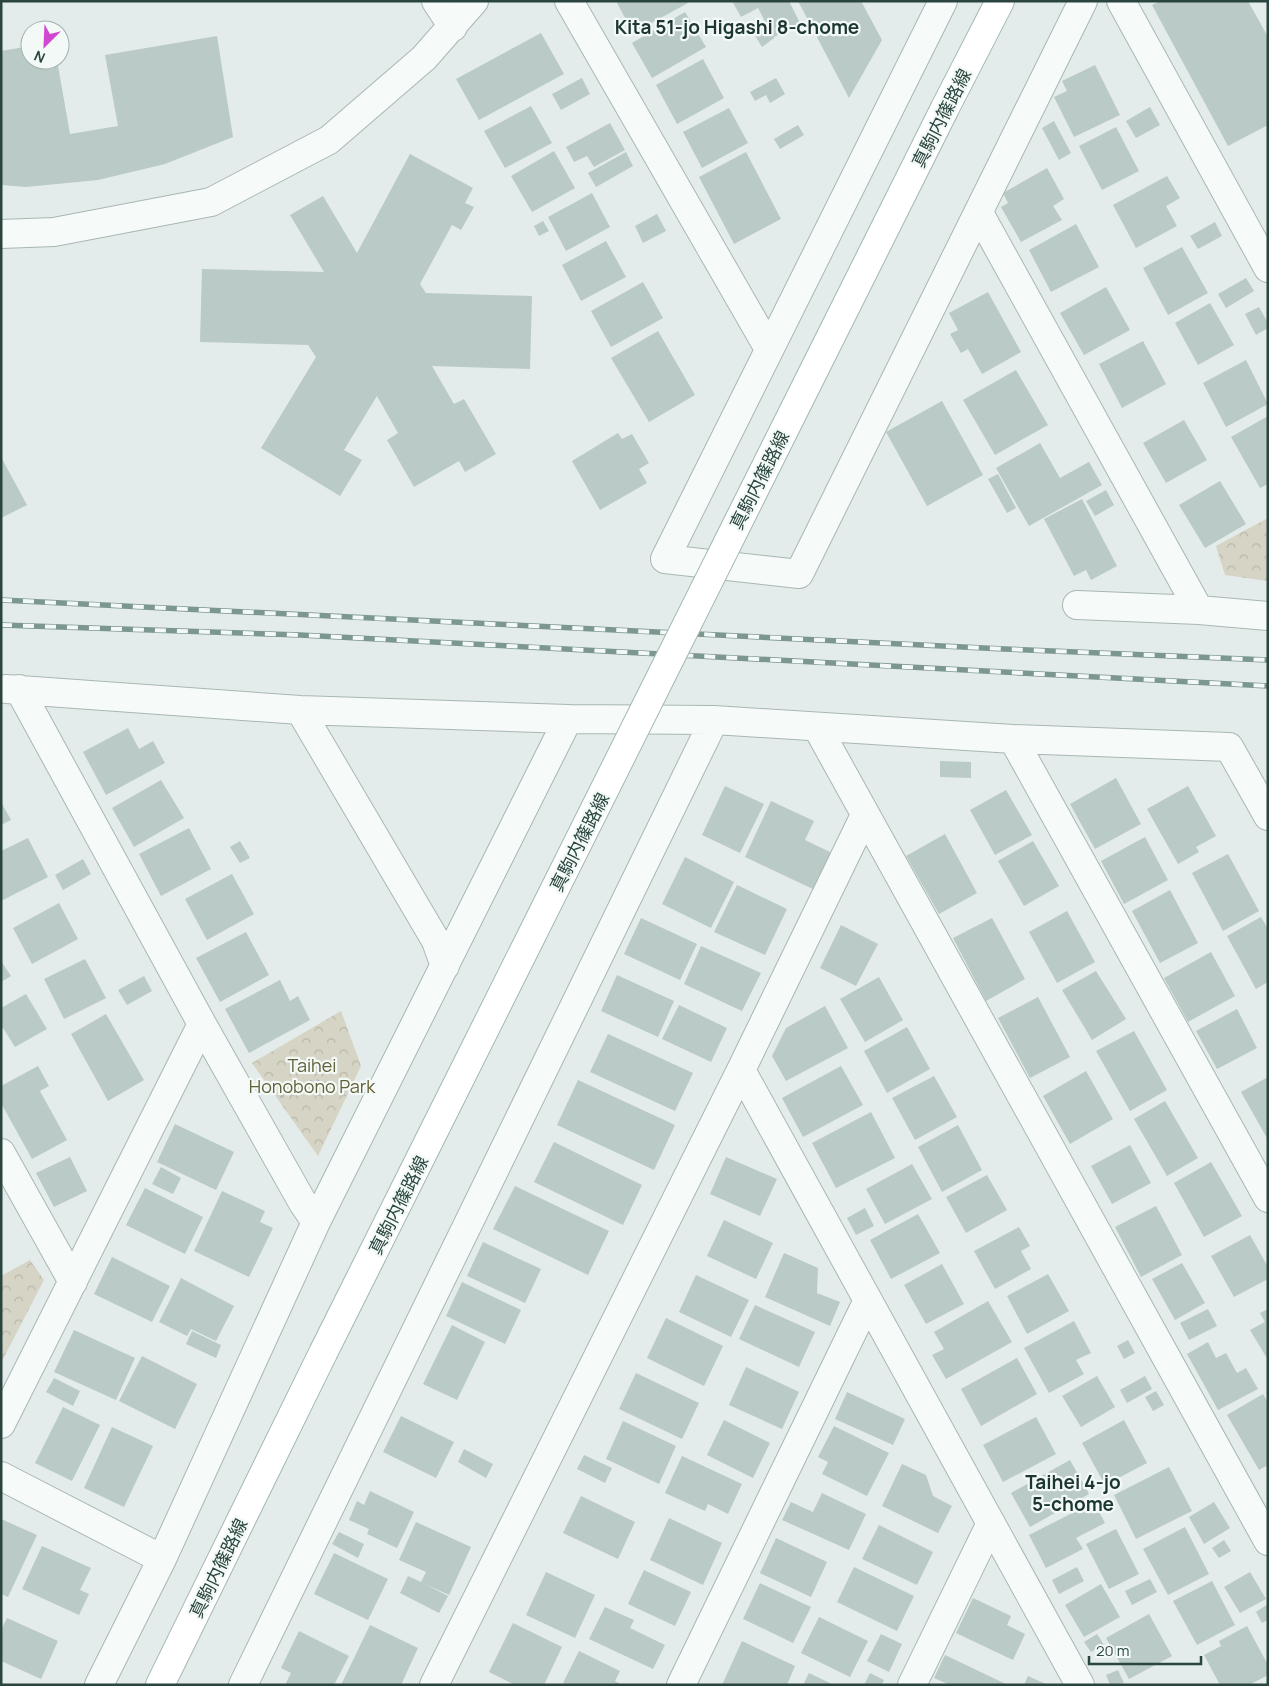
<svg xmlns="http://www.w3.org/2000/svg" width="1269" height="1686" viewBox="0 0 1269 1686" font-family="Manrope,'Noto Sans JP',sans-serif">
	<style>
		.park { fill: url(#park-crowns) }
		.building { fill: #bacac6 }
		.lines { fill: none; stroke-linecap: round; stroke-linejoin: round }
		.minor-casing { stroke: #a8b7b3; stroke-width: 30 }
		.primary-casing { stroke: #a2b8b3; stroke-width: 30 }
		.path { stroke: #b1bcba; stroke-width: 3; stroke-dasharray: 4 4; stroke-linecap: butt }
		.minor { stroke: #f6faf9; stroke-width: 28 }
		.primary { stroke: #fff; stroke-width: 28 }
		.rail-casing { stroke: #7c9690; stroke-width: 5.5 }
		.rail { stroke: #f3f9f7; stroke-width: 4; stroke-dasharray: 11; stroke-linecap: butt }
		.primary-bridge-casing { stroke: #a2b8b3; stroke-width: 30; stroke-linecap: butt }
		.primary-bridge { stroke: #fff; stroke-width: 28 }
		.labels { text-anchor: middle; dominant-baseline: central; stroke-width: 4.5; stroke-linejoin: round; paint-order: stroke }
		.street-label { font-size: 18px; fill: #2a453f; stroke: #f3f9f7 }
		.park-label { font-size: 18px; fill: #616037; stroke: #f3f9f7 }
		.neighbourhood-label { font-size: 19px; font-weight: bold; fill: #1c3631; stroke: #f3f9f7 }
	</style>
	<defs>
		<pattern id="park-crowns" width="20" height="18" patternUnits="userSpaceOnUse" patternTransform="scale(1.25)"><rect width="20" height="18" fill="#d6d4c4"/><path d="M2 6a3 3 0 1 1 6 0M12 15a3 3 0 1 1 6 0" fill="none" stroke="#b8b7a9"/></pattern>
	</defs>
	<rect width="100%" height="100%" fill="#e3ecea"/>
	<path class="park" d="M1268,518V581L1225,575L1216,546Z
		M341,1011L361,1066L318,1156L252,1063Z
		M30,1260L44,1280L1,1363V1276Z"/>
	<path class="building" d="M616,1H687L688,3L633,33Z
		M732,1H789L800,23L774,37V38L762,47L751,29L764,21L772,34L758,8L741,17Z
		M798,1H861L882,40L849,98Z
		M1160,1H1248L1268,37V125L1228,146L1152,5Z
		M685,12L706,47L652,78L632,43Z
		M541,33L564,74L479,120L456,79Z
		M217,36L233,137L165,164L98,180L26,187L1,185V51L30,46V60H57L70,134L118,126L105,55Z
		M703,59L724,98L677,124L656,85Z
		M1095,65L1120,115L1074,137L1054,97L1067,91L1062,81Z
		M582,78L590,94L561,110L552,94Z
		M776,78L785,94L770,103L766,95L755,101L750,92Z
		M531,106L552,143L505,168L484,131Z
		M1150,107L1160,125L1136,138L1126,121Z
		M729,108L748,143L702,168L683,132Z
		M1054,121L1071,153L1059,160L1042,128Z
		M610,123L625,150L594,167L587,156L574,162L566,147Z
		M798,125L804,135L780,149L774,139Z
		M1116,127L1139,171L1102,190L1079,146Z
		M554,151L575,188L532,212L511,176Z
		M626,152L633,166L596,187L588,173Z
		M746,152L781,219L734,244L699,177Z
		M410,154L473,188L465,203L474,207L461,230L452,225L420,284L426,293L532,296L530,369L432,366L454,404L464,399L496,454L465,472L459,461L414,487L387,440L398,433L377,396L344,450L362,460L340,496L261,448L316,357L308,345L200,342L202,269L324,272L290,215L323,196L357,253Z
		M1047,168L1064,199L1053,206L1062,220L1021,242L1001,207L1008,203L1003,193Z
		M1167,176L1180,198L1166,206L1177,226L1136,248L1113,205Z
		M592,193L610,227L566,251L548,217Z
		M657,214L666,231L643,243L635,226Z
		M543,221L549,231L539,236L534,226Z
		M1215,222L1222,236L1198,249L1190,236Z
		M1076,224L1099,267L1051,292L1029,250Z
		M606,241L626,277L581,301L562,265Z
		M1182,247L1208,293L1168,315L1143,268Z
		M1246,278L1254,291L1226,308L1218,294Z
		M643,282L663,318L611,347L591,311Z
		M1106,287L1130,330L1084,355L1060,313Z
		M988,292L1021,352L982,374L968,349L961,353L950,334L958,330L949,313Z
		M1210,303L1234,345L1198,365L1175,323Z
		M1259,307L1268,323V328L1256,335L1245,314Z
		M658,331L695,395L649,422L611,358Z
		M1143,341L1166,384L1122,408L1099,364Z
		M1246,360L1268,404L1226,427L1203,383Z
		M1016,370L1048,425L995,455L963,400Z
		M942,401L983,475L927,506L886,432Z
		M1268,416V484L1260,488L1231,437Z
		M1184,420L1207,460L1166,483L1143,443Z
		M618,433L622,439L632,434L649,463L639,469L647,483L600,510L572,461Z
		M1040,443L1060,478L1089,462L1102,485L1029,526L996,468Z
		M1,457L27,505L1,518Z
		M998,474L1016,508L1007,513L988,479Z
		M1220,481L1246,524L1205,548L1179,505Z
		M1106,490L1114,505L1095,516L1086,501Z
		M1082,499L1117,566L1091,580L1086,570L1074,576L1044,519Z
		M128,728L139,749L153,741L165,763L106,795L83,752Z
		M940,761L971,762V778L940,777Z
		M1116,778L1141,824L1095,849L1070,804Z
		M161,780L184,818L134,847L112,808Z
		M725,786L764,804L740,853L702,835Z
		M1188,786L1216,836L1196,847L1199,852L1178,864L1147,809Z
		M1006,790L1032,835L995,855L970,810Z
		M771,801L814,821L805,840L832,853L815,890L745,857Z
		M1,802L11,820L1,825Z
		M189,828L211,869L161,896L139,854Z
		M945,834L977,893L939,914L906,856Z
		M1145,837L1168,880L1124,904L1101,861Z
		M28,838L48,877L1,901V851Z
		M240,841L250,858L240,863L230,847Z
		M1033,841L1059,886L1024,906L998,861Z
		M1228,854L1259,911L1223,931L1192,873Z
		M685,857L734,882L711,928L662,904Z
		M83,859L91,874L63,890L55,875Z
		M232,874L254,914L207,940L185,899Z
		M737,885L787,909L765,955L714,932Z
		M1170,890L1198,943L1160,963L1132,911Z
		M59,903L78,939L32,964L13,928Z
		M1067,911L1095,962L1057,983L1029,932Z
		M1261,917L1268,929V982L1256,989L1227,936Z
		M641,918L697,944L680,980L624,954Z
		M992,918L1025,979L986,1001L953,938Z
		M841,925L878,944L856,986L820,968Z
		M246,932L269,975L220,1002L196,958Z
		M701,946L761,973L742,1011L684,984Z
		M1211,952L1235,996L1188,1022L1164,978Z
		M85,959L106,998L64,1019L44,979Z
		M1,961L11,976L1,982Z
		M1096,971L1126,1019L1092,1040L1062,990Z
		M617,975L674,1001L658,1037L601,1011Z
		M144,976L152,991L127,1005L118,990Z
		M879,977L903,1020L865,1042L840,999Z
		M280,980L290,1001L298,996L310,1020L249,1053L225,1009Z
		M26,994L47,1029L15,1047L3,1028L1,1029V1008Z
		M1038,997L1070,1057L1030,1078L998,1018Z
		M679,1005L727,1028L711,1062L662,1039Z
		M825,1006L848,1048L786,1081L772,1056L786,1028Z
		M1237,1009L1257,1048L1217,1069L1196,1031Z
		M106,1014L144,1080L108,1101L71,1034Z
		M907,1027L930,1069L887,1093L864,1051Z
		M1134,1031L1167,1090L1130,1111L1096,1051Z
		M608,1034L693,1073L675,1111L590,1072Z
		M38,1066L49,1086L40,1091L67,1140L32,1159L1,1103V1086Z
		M841,1066L863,1105L803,1137L782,1098Z
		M1086,1071L1113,1119L1070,1144L1043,1096Z
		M934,1076L957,1117L915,1140L892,1098Z
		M1268,1077V1140L1241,1092Z
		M578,1080L675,1125L654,1170L557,1125Z
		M1165,1101L1198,1158L1167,1176L1134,1119Z
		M871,1112L895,1158L836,1188L812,1143Z
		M175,1124L234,1152L216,1190L157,1162Z
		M958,1125L982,1170L942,1192L918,1147Z
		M554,1142L642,1185L623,1225L534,1182Z
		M1130,1145L1151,1183L1112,1204L1091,1166Z
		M70,1157L87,1191L54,1207L36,1173Z
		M726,1157L777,1179L760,1216L710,1194Z
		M1211,1162L1242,1216L1204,1237L1174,1183Z
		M912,1164L932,1199L885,1224L866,1189Z
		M161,1167L181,1178L173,1194L152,1184Z
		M987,1175L1007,1210L966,1233L946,1197Z
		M515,1186L609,1231L588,1275L493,1229Z
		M145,1188L203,1217L185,1254L126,1225Z
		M222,1191L265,1211L260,1222L273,1228L249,1277L194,1251Z
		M1156,1206L1182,1255L1141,1277L1115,1227Z
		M865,1208L874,1226L856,1235L847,1218Z
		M918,1214L940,1253L891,1279L870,1240Z
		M724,1220L773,1243L756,1279L707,1256Z
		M1019,1227L1030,1246L1021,1251L1031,1269L995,1289L974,1251Z
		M1250,1235L1268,1267V1279L1234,1297L1211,1256Z
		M483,1242L541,1269L525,1303L467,1276Z
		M784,1253L818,1268L817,1293L840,1302L830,1326L765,1297Z
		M112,1257L170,1286L152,1322L94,1294Z
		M1182,1263L1205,1303L1175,1320L1152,1279Z
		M942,1264L964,1304L926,1324L904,1285Z
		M1048,1274L1069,1311L1027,1334L1007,1296Z
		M696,1275L749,1300L731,1337L679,1312Z
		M181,1278L234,1306L216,1341L191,1329L187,1336L159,1322Z
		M462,1282L521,1310L505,1344L446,1316Z
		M988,1301L1012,1342L946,1379L932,1355L944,1349L934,1332Z
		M755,1305L815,1332L799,1367L739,1339Z
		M1208,1309L1217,1326L1189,1340L1180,1323Z
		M1268,1309V1360L1250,1330L1265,1322L1260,1313Z
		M666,1318L723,1346L704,1386L647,1358Z
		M1074,1321L1091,1353L1076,1360L1084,1374L1049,1393L1024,1348Z
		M452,1325L485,1342L457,1400L423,1384Z
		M74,1330L135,1358L116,1400L54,1372Z
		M192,1331L221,1345L216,1358L186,1344Z
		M1128,1340L1135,1353L1124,1359L1117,1346Z
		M1208,1342L1216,1358L1226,1353L1237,1373L1246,1368L1258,1389L1218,1410L1187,1354Z
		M142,1356L197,1384L175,1429L119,1401Z
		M1017,1358L1037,1394L981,1426L961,1389Z
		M746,1367L799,1392L782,1429L729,1405Z
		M636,1373L699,1403L682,1439L619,1409Z
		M1097,1376L1115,1407L1081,1427L1062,1396Z
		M1145,1376L1152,1389L1127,1403L1120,1390Z
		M54,1378L80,1391L73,1406L46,1392Z
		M1156,1391L1164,1405L1153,1411L1145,1397Z
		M847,1392L905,1419L893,1445L835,1419Z
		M1263,1394L1268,1403V1465L1259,1470L1227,1415Z
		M63,1407L100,1425L72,1481L35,1463Z
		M401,1416L454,1442L436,1478L383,1452Z
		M1036,1417L1056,1454L1003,1482L983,1445Z
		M724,1420L770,1443L753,1478L707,1455Z
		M1124,1420L1147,1463L1105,1485L1082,1443Z
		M623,1421L676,1446L659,1484L606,1459Z
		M834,1426L889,1453L867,1496L822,1474L828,1462L818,1457Z
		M112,1427L153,1446L124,1507L84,1488Z
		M464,1449L493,1464L486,1478L458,1462Z
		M584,1455L612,1468L605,1483L577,1469Z
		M682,1456L742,1484L728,1514L708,1504L705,1511L665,1493Z
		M1070,1460L1089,1494L1030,1527L1011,1493Z
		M902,1464L926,1475L933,1496L952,1506L938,1533L882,1506Z
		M1169,1467L1192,1511L1136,1539L1114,1495Z
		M370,1491L414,1512L397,1548L367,1534L369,1529L349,1520L357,1501L364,1505Z
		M822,1493L866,1514L849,1550L782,1520L791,1502L813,1512Z
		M581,1496L635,1522L618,1559L563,1533Z
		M1094,1502L1105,1523L1076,1538L1083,1549L1046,1568L1029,1535Z
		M1214,1502L1230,1528L1204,1544L1189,1517Z
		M669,1518L722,1543L703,1585L650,1560Z
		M1,1519L37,1535L8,1597L1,1594Z
		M416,1522L471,1547L449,1595L423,1583L448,1596L439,1613L400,1593L408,1576L421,1582L426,1572L399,1560Z
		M879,1525L933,1552L917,1585L862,1559Z
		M1185,1527L1209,1574L1168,1595L1143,1549Z
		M1116,1529L1139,1574L1109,1589L1086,1544Z
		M339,1532L364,1544L358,1558L332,1544Z
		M776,1538L827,1562L811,1597L760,1573Z
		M1224,1540L1231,1551L1219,1558L1212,1548Z
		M42,1546L91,1568L80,1590L89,1594L79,1615L22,1589Z
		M334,1553L388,1579L368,1620L314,1594Z
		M854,1567L914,1596L897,1631L837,1602Z
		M1077,1567L1084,1581L1059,1594L1052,1580Z
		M644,1570L691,1592L675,1626L628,1604Z
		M546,1572L595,1595L575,1638L526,1615Z
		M1250,1572L1266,1599L1240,1613L1224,1587Z
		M1150,1579L1157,1592L1132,1605L1125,1591Z
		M1212,1581L1235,1625L1197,1645L1173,1601Z
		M760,1583L811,1607L793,1643L743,1619Z
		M1101,1584L1120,1617L1084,1637L1065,1605Z
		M973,1598L1011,1616L1007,1625L1025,1634L1013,1660L956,1633Z
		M1268,1604V1620L1262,1623L1256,1612Z
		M605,1607L634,1620L630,1628L665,1645L653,1669L589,1639Z
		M1149,1614L1172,1656L1129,1679L1106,1638Z
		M819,1617L868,1641L850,1677L801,1653Z
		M7,1618L58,1641L41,1679L1,1661V1630Z
		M513,1623L562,1647L544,1685H515L489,1672Z
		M370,1625L418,1648L401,1685H341Z
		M1247,1626L1268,1665V1675L1249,1685H1220L1204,1655L1221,1646L1219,1641Z
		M299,1631L349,1656L334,1685H285L291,1673L281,1668Z
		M881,1634L902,1644L889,1672L867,1661Z
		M1097,1634L1104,1645L1091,1652L1084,1642Z
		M742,1641L795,1666L787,1685H722Z
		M579,1651L620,1671L615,1681L622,1685H567L563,1683Z
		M945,1655L1008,1685H950L934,1678Z
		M1118,1670L1124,1683L1110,1685L1106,1675Z
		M809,1673L834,1685H803Z
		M870,1673L884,1680L882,1685H864Z
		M1028,1676L1048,1685H1024Z"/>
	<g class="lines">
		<defs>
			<path id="minor" d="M436,1L453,27
				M569,1L769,349
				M943,1L665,559L799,574L1083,1
				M1121,1L1268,268
				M979,213L1199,610
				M1,234L54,232L211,202L329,140L424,58L474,1
				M1077,605L1199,610L1268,616
				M6,689L300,710L568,719
				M19,689L202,1024L303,1203L316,1222
				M300,710L436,941L445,966
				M817,727L1268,1541
				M1013,739L1268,1198
				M741,1070L1080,1685
				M1,1153L73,1282
				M1,1424L202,1024
				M1,1476L162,1559
				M99,1685L162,1559L316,1222L568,719L714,720L1013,739L1229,747L1268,816
				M243,1685L714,720
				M434,1685L741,1070L865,815
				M681,1685L868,1300
				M912,1685L991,1523"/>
			<path id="primary" d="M945,108L1000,1
				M160,1685L323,1353"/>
		</defs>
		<use href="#minor" class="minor-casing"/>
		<use href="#primary" class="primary-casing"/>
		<path class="path" d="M280,1097L314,1080L346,1090"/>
		<use href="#minor" class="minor"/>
		<use href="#primary" class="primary"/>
		<defs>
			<path id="rail" d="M1,600L1004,649L1268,660
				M1,625L300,635L1268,686"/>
		</defs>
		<use href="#rail" class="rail-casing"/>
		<use href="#rail" class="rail"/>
		<defs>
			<path id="primary-bridge" d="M323,1353L945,108"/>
		</defs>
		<use href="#primary-bridge" class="primary-bridge-casing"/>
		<use href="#primary-bridge" class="primary-bridge"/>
	</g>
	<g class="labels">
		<g class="street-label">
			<text transform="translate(941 118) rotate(-63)">真駒内篠路線</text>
			<text transform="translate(759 480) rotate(-63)">真駒内篠路線</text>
			<text transform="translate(579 842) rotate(-63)">真駒内篠路線</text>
			<text transform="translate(398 1205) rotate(-63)">真駒内篠路線</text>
			<text transform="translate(218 1568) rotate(-64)">真駒内篠路線</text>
		</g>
		<g class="park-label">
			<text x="312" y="1065">Taihei<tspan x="312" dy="21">Honobono Park</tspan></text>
		</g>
		<g class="neighbourhood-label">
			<text x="737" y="27">Kita 51-jo Higashi 8-chome</text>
			<text x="1073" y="1482">Taihei 4-jo<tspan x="1073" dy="22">5-chome</tspan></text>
		</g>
	</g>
	<rect width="1269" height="1686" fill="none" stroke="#2a453f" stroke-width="5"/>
	<g transform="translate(45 45) rotate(204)"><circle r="24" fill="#f3f9f7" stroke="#a3b1ad"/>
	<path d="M0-4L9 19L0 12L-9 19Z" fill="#d247d1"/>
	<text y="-8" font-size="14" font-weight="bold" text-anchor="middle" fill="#2a453f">N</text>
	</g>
	<path d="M1089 1656v8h112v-8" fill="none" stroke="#2a453f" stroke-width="2.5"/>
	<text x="1096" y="1656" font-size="15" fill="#2a453f" stroke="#f3f9f7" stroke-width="4" paint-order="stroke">20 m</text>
</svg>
